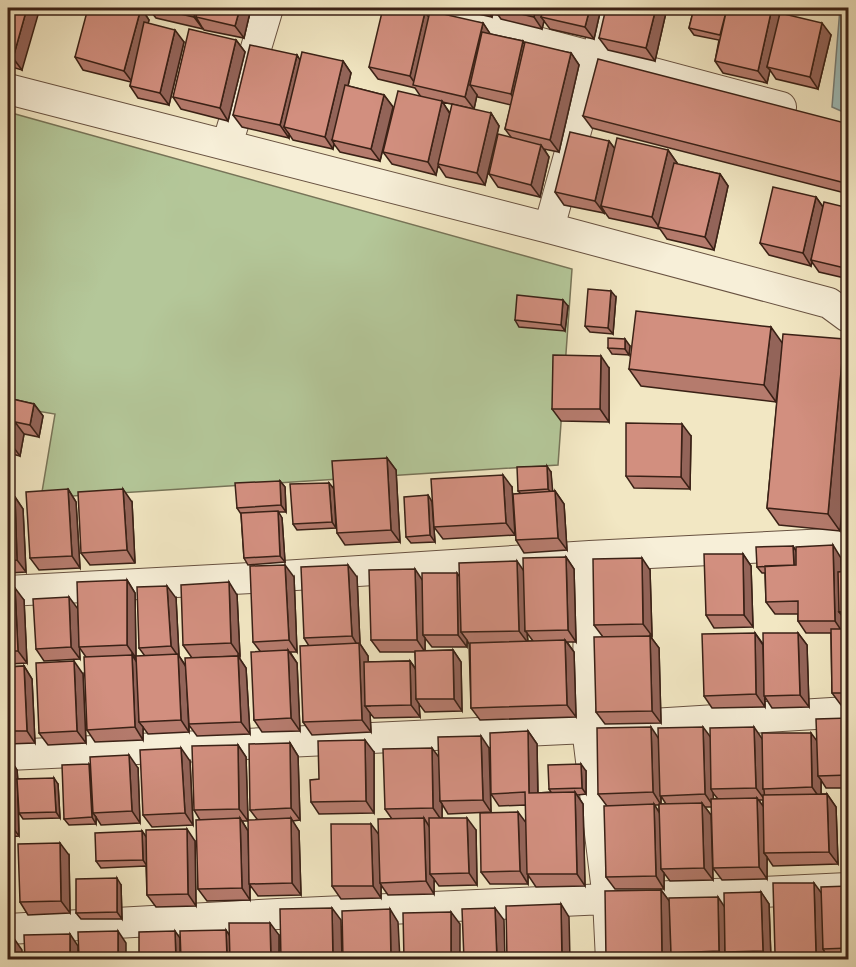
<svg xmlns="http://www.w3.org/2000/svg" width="856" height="967" viewBox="0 0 856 967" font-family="'Libre Caslon Text',serif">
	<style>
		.green { fill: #b4c799; stroke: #777458; stroke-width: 1.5 }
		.water { fill: #9ebebc; stroke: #767f7a; stroke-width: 1.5 }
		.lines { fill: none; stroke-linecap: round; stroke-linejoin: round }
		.minor-casing { stroke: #685241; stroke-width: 32 }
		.minor { stroke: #f7efd8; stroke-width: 30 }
		.wall { fill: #b57b6d; stroke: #3a2116; stroke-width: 1.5; fill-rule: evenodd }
		.shaded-wall { fill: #936459; stroke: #3a2116; stroke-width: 1.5 }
		.building { fill: #d28f7f; stroke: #3a2116; stroke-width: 1.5 }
	</style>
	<rect width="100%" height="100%" fill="#f2e7c3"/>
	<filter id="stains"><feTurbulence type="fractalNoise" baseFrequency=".00333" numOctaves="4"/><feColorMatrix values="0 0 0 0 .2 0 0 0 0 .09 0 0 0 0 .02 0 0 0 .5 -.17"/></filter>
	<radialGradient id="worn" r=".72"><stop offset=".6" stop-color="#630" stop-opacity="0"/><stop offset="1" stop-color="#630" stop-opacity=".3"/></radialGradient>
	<path class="green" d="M8,112L572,269L558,465L41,498L55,414L8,406Z"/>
	<path class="water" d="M840,8H848V114L832,107Z"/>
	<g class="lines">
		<defs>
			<path id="minor" d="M409,8L781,107
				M8,89L549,228L829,303L848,317
				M227,145L268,8
				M549,228L610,8
				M590,556L587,728L608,899L611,960
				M8,591L251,578L590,556L848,543
				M8,755L587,728L848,712
				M8,929L278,914L848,888"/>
		</defs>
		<use href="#minor" class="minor-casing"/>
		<use href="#minor" class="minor"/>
	</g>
	<path class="wall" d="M8,8L22,70L8,66Z
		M141,8L149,20L148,23L184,42L169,105L138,98L130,86L131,82L83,70L75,57Z
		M148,8H251L244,38L204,30L203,28V29L156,18Z
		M452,8H601L594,39L550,29L544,21L542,29L501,19L494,9L492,17Z
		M667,8L655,61L608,50L599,38Z
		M694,8H774L779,15L831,35L818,89L776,79L770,70L767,83L723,73L715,61L719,40L694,35L689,28Z
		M429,17L483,23L490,34L523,41L525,44L571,53L579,65L559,152L544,149L549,157L540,197L498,187L489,174L511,137L505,129L511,105L478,97L477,95L474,109L442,102L450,113H491L499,126L485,185L446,177L438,165L436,175L392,164L383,152L421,97L415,88L378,79L369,67Z
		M236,40L245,52L228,121L181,109L173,97Z
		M297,55L300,61H343L351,73L348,86L384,95L393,107L380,161L340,152L334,144L333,149L293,140L289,134V138L242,127L233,115Z
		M583,116L849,124V194L592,128Z
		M609,141L614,148L668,150L677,163L676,164L720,174L728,186L714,250L667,239L660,229L609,218L604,211V213L564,205L555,192Z
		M816,197L823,207L849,208V279L819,272L812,262L811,266L769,255L760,243Z
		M616,297L613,334L590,332L585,326Z
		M568,306L565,331L519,327L515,320Z
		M844,339L849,346V440L840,531L779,525L767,508L782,349L776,402L641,386L629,369L783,344Z
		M630,346L629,355L612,354L608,348Z
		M609,368V422L561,421L552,409Z
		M8,398L34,404L43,416L39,437L24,434L20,456L8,453Z
		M691,436L690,489L634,488L626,476Z
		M387,458L396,470L400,542L345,545L337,533Z
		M551,472L552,492L555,491L564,504L567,550L524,553L516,540L520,493L518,491Z
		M280,481L285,487L286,512H278L282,518L285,562L248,565L244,558L241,514L237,508Z
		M329,483L334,489L336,528L297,530L293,524Z
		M512,487L515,535L443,539L434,527Z
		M68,489L76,502L80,568L39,570L30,558Z
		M428,495L432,502L435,542L411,543L406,537Z
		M8,497H15L23,509L26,572L8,573Z
		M132,502L135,563L90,565L81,553Z
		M793,546L796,551L841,558L842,571H849V624L843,617V629H849V705H841L832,693L831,633H806L798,621V614H775L766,602L765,573H762L757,567Z
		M743,554L751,566L753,627L714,628L706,615Z
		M566,557L574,569L576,642H567L574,652L576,717L480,720L471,708L469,644L467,640V647H432L425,638V651L453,650L461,662L462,711L425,712L419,704L420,717L374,718L370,713L371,732L312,735L303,722L309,646L304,638L357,577L360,644L368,656V662L410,661L416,669L415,652H380L371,640L422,579L524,571ZM527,633L533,641H528Z
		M650,570L652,636H650L659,648L661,723L605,724L596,712L603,637L594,625Z
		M294,577L297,652H290L297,663L300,731L262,732L254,720L260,651L253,642Z
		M127,580L135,593L136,658H134L136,662L145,656L139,648L176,598L179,656L186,666L238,656L246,668L250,734L197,736L189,725V732L148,734L143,727V740L95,742L87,730L86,657L79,647L80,659L44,661L36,649L78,609Z
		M8,588L24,600L27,663L8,664Z
		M237,595L240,656L192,658L183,645Z
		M755,633L763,644L798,633L807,645L809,707L772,708L765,697V707L712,708L704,696Z
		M24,666L32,679L35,743L8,744V667Z
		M83,674L86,743L48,745L39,733Z
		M849,718V788H826L821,780V794H827L836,807L838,864L773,866L767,857V879L722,880L713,868L712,807H705L711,815L713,880L670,881L664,873V889H615L606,877L607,806L598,794L659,738L710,736L816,740ZM713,793L718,799H713ZM661,796L666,804H661ZM759,800H763V807ZM654,805H659V812Z
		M528,731L537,744L538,793L551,792L549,789L586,771V794L577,795L583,804L585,886L536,887L528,875V884H490L481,872L526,823V805L499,806L491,794Z
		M290,743L298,756L300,820L292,821L299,831L301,895L258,896L250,885V900L207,901L198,889L200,820L194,810L238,745L246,757L248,821H242L248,831L257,819L250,810Z
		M489,748L491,812L448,814L442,804V818L476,830L477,885L439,886L434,879V894L388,895L381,885V898L341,899L332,886L392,819L385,809L438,757Z
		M374,752V813L319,814L311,802L319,779Z
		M8,757L17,770L18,779L58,784L60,818L23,819L19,813L18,790L19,836L8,837Z
		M190,761L193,825L152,827L143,815Z
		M90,766L138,768L140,823L101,825L96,817V824L69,825L64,819Z
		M142,831L146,837L195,841L196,906L156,907L147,895L146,866L101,868L96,861Z
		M69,855L70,913L28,915L20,902Z
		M121,885L122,919H81L76,913Z
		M849,886V960H831L824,951L825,960H779L775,953L822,893Z
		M661,890L669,901L724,906L761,892L769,904L771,960H731L727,955L728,960H675L671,953L670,950L671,960H606Z
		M229,934L279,935V960H182L181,959Z"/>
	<path class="shaded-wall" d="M27,8H40L22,70L13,58Z
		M141,8L149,20L133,83L124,71Z
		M196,8H208L196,17L203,29L194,17Z
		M240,8H251L244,38L235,26Z
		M485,8H493L494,9L492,17Z
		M536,8H547L541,17L544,21L542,29L534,17Z
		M590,8H601L594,39L585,27Z
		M656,8H667L655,61L646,48Z
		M772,8H774L781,18L767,67L770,70L767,83L758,71Z
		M425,12L434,24L416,85L410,76Z
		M483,23L491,35L470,85L477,95L474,109L465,97Z
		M822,23L831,35L818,89L810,77Z
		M175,30L184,42L169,105L160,93Z
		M236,40L245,52L228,121L220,108Z
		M523,41L531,54L519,107L511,94Z
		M571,53L579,65L559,152L550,140Z
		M297,55L305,68L284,127L289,134V138L280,125Z
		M343,61L351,73L335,141L332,140L334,144L333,149L325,137Z
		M384,95L393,107L380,161L371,149Z
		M442,101L450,114L436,175L428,162Z
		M491,113L499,126L485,185L477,173Z
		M609,141L618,153L601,206L604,211V213L595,201Z
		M541,145L549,157L540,197L531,185Z
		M668,150L677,163L661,227H659L652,217Z
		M720,174L728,186L714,250L705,237Z
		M816,197L825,210L811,260L812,262L811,266L803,253Z
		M611,291L616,297L613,334L608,328Z
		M563,300L568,306L565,331L561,325Z
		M771,327L783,344L776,402L764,385Z
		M625,339L630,346L629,355L625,349Z
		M844,339L849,346V440L840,531L828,514Z
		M601,356L609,368V422L600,409Z
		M34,404L43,416L39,437L30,425Z
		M15,422L24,434L20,456L11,444Z
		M682,424L691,436L690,489L681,477Z
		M387,458L396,470L400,542L391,530Z
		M547,466L551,472L553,495L548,489Z
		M503,475L512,487L515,535L506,523Z
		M280,481L285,487L286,512L281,505Z
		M329,483L334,489L336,528L332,522Z
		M68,489L76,502L80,568L72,556Z
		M123,489L132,502L135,563L127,550Z
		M555,491L564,504L567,550L558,538Z
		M428,495L432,502L435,542L430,535Z
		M15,497L23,509L26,572L17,560Z
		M278,511L282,518L285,562L280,556Z
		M833,545L841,558L843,612H839L843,617V633L835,621Z
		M793,546L797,553L798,572L794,565Z
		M743,554L751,566L753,627L744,615Z
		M566,557L574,569L576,642L568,630Z
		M642,558L650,570L652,636L643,624Z
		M517,561L526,574L525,631L527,633L528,643L519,631Z
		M285,565L294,577L297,652L289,640Z
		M348,565L357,577L360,644L368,656L370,706H365L370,713L371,732L362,720L359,648L352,636Z
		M415,569L423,581V635L425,638V652L417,640Z
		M457,573L466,585L461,632L467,640V647L458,635Z
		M127,580L135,593L136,658L127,645Z
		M229,582L237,595L240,656L231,643Z
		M167,586L176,598L179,656L186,667L189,732L181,720L178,656L171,646Z
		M15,588L24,600L27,663L18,651Z
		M69,597L78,609L80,659L71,647Z
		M755,633L763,645L765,707L756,694Z
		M798,633L807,645L809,707L800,695Z
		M650,636L659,648L661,723L652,711Z
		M565,640L574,652L576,717L567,705Z
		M288,650L297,663L300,731L291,718Z
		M453,650L461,662L462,711L454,699Z
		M132,655L140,667L139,722L143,727V740L135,727Z
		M238,656L246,668L250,734L241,722Z
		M74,661L83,674L86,743L77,731Z
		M410,661L418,673L416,699L419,704L420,717L411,705Z
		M24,666L32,679L35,743L27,731Z
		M651,727L659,739L661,805L653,792Z
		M703,727L712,739L711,789L713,793L714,807L705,794Z
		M754,727L763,740V789L764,790L765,800L756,788Z
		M528,731L537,744L538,805L529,793Z
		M811,733L820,745L818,776L821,780V800L812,787Z
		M481,736L489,748L491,812L483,800Z
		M365,740L374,752V813L366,801Z
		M290,743L298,756L300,820L291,808Z
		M238,745L246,757L248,821L239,809Z
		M181,748L190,761L193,825L185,813Z
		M432,748L441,760L440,801L442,804V821L433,808Z
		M129,755L138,768L140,823L132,811Z
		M9,757L17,770L19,836L10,824Z
		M89,764L94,770L93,813L96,817V824L92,817Z
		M581,764L586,771V794L582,788Z
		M54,778L58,784L60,818L56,812Z
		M575,792L583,804L585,886L577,874Z
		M827,794L836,807L838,864L829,852Z
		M757,798L766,810L764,853L767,857V879L759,867Z
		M702,803L711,815L713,880L704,868Z
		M654,804L662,817L661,869L664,873V889L656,876Z
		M518,812L527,824L528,884L520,871Z
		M240,818L248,831L250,900L242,888Z
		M291,818L299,831L301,895L292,883Z
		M424,818L432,831L430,874L434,879V894L426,881Z
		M467,818L476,830L477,885L469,873Z
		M371,824L380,836V883L381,885V898L373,886Z
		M187,829L195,841L196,906L188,894Z
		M142,831L147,838V866L143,860Z
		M60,843L69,855L70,913L61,901Z
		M117,878L121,885L122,919L117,912Z
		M814,883L823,895V949L824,951L825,960H821L816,953Z
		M661,890L670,902L671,960H663L662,958Z
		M761,892L769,904L771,960H768L763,951Z
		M718,897L726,909L725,952L727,955L728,960H725L719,951Z
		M561,904L569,917L570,960H562Z
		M332,908L341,920L342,960H333Z
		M495,908L504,920L505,960H497Z
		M390,909L398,922L400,960H391Z
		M451,912L460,924V960H451Z
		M270,923L279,935V960H271Z
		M226,930L230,936L231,960H228L227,957Z
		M118,931L126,943V960H118Z
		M175,931L180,938V960H176Z
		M70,934L78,946V960H70Z
		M13,937L22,950V960H14Z"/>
	<path class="building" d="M8,8H27L13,58L8,56Z
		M88,8H141L124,71L75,57Z
		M154,8H196L194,17Z
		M198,8H240L235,26L196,17Z
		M383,8H408L425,12L410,76L369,67Z
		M495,8H536L534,17Z
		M544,8H590L585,27L541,17Z
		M606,8H656L646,48L599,38Z
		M694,8H727L720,35L689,28Z
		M727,8H772L758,71L715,61Z
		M430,11L483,23L465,97L413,85Z
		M780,13L822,23L810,77L767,67Z
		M144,22L175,30L160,93L130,86Z
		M189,29L236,40L220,108L173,97Z
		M482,32L523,41L511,94L470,85Z
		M525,42L571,53L550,140L505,129Z
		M250,45L297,55L280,125L233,115Z
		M302,52L343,61L325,137L284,127Z
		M598,59L849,124V184L583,116Z
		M345,85L384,95L371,149L332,140Z
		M398,91L442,101L428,162L383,152Z
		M452,104L491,113L477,173L438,164Z
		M570,132L609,141L595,201L555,192Z
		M498,134L541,145L531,185L489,174Z
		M617,138L668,150L652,217L601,206Z
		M674,163L720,174L705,237L658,227Z
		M773,187L816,197L803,253L760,243Z
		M824,202L849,208V269L811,260Z
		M588,289L611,291L608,328L585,326Z
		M517,295L563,300L561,325L515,320Z
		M636,311L771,327L764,385L629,369Z
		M783,334L844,339L828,514L767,508Z
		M608,338L625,339V349L608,348Z
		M553,355L601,356L600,409H552Z
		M8,398L34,404L30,425L15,422L11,444L8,443Z
		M626,423L682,424L681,477L626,476Z
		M387,458L391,530L337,533L332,461Z
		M547,466L548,489L518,491L517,467Z
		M503,475L506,523L434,527L431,479Z
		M280,481L281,505L237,508L235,483Z
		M329,483L332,522L293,524L290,484Z
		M68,489L72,556L30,558L26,492Z
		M123,489L127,550L81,553L78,492Z
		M555,491L558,538L516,540L513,494Z
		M428,495L430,535L406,537L404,497Z
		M8,497H15L17,560L8,561Z
		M278,511L280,556L244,558L241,513Z
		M833,545L835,621H798V601L766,602L765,566L796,565V547Z
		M793,546L794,565L757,567L756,547Z
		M704,554H743L744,615H706Z
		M566,557L568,630L525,631L523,558Z
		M642,558L643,624L594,625L593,559Z
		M517,561L519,631L461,632L459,563Z
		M285,565L289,640L253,642L250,566Z
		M348,565L352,636L304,638L301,567Z
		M415,569L417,640H371L369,570Z
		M849,571V611L839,612L838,572Z
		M422,573H457L458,635H423Z
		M127,580V645L79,647L77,582Z
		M229,582L231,643L183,645L181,585Z
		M167,586L171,646L139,648L137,587Z
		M8,588H15L18,651H8Z
		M69,597L71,647L36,649L33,599Z
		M831,629H849V693H832Z
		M755,633L756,694L704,696L702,634Z
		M763,633H798L800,695L764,696Z
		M650,636L652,711L596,712L594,637Z
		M565,640L567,705L471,708L470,643Z
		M359,643L362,720L303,722L300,646Z
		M288,650L291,718L254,720L251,652Z
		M453,650L454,699H416L415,651Z
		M178,654L181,720L139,722L136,656Z
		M132,655L135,727L87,730L84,657Z
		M238,656L241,722L189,724L185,658Z
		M74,661L77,731L39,733L36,663Z
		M410,661L411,705L365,706L364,662Z
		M24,666L27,731H8V667Z
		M849,718V775L818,776L816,719Z
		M651,727L653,792L598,794L597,728Z
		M703,727L705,794L660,796L658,728Z
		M754,727L756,788L711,789L710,728Z
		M528,731L529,793L575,792L577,874H527L525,792L491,794L490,733Z
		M762,733H811L812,787L763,789Z
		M481,736L483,800L440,801L438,737Z
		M365,740L366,801L311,802L310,780L319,779L318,741Z
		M290,743L291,808L250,810L249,744Z
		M238,745L239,809L194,810L192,746Z
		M181,748L185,813L143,815L140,750Z
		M432,748L433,808L385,809L383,749Z
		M129,755L132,811L93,813L90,757Z
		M8,757H9L10,824H8Z
		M89,764L92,817L64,819L62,765Z
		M581,764L582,788L549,789L548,765Z
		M54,778L56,812L19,813L17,779Z
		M827,794L829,852L764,853L763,795Z
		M757,798L759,867L713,868L711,799Z
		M702,803L704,868L661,869L659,804Z
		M654,804L656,876L606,877L604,806Z
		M518,812L520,871L481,872L480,813Z
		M240,818L242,888L198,889L196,820Z
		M291,818L292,883L249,884L248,820Z
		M424,818L426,881L380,883L378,819Z
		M429,818H467L469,873L430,874Z
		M331,824H371L373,886H332Z
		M187,829L188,894L147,895L146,830Z
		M142,831L143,860L96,861L95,833Z
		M60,843L61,901L20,902L18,844Z
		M117,878V912L76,913V879Z
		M773,883H814L816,953H775Z
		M849,886V948L823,949L821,887Z
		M661,890L662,958L606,959L605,891Z
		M761,892L763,951L725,952L724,893Z
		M718,897L719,951L671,953L669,898Z
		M561,904L562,960H507L506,906Z
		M332,908L333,960H281L280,909Z
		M495,908L497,960H464L462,909Z
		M390,909L391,960H343L342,911Z
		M451,912V960H404L403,913Z
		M229,923H270L271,960H230Z
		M226,930L227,957L181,959L180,931Z
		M118,931V960H79L78,932Z
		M175,931L176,960H139V932Z
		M70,934V960H25L24,935Z
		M13,937L14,960H8V938Z"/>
	<rect width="856" height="967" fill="none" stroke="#f2e7c3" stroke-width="30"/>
	<rect x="9" y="9" width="838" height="949" fill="none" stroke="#3a2116" stroke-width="3"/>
	<rect x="15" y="15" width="826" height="937" fill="none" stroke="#3a2116" stroke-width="1.5"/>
	<rect width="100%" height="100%" filter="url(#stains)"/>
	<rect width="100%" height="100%" fill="url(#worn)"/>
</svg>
